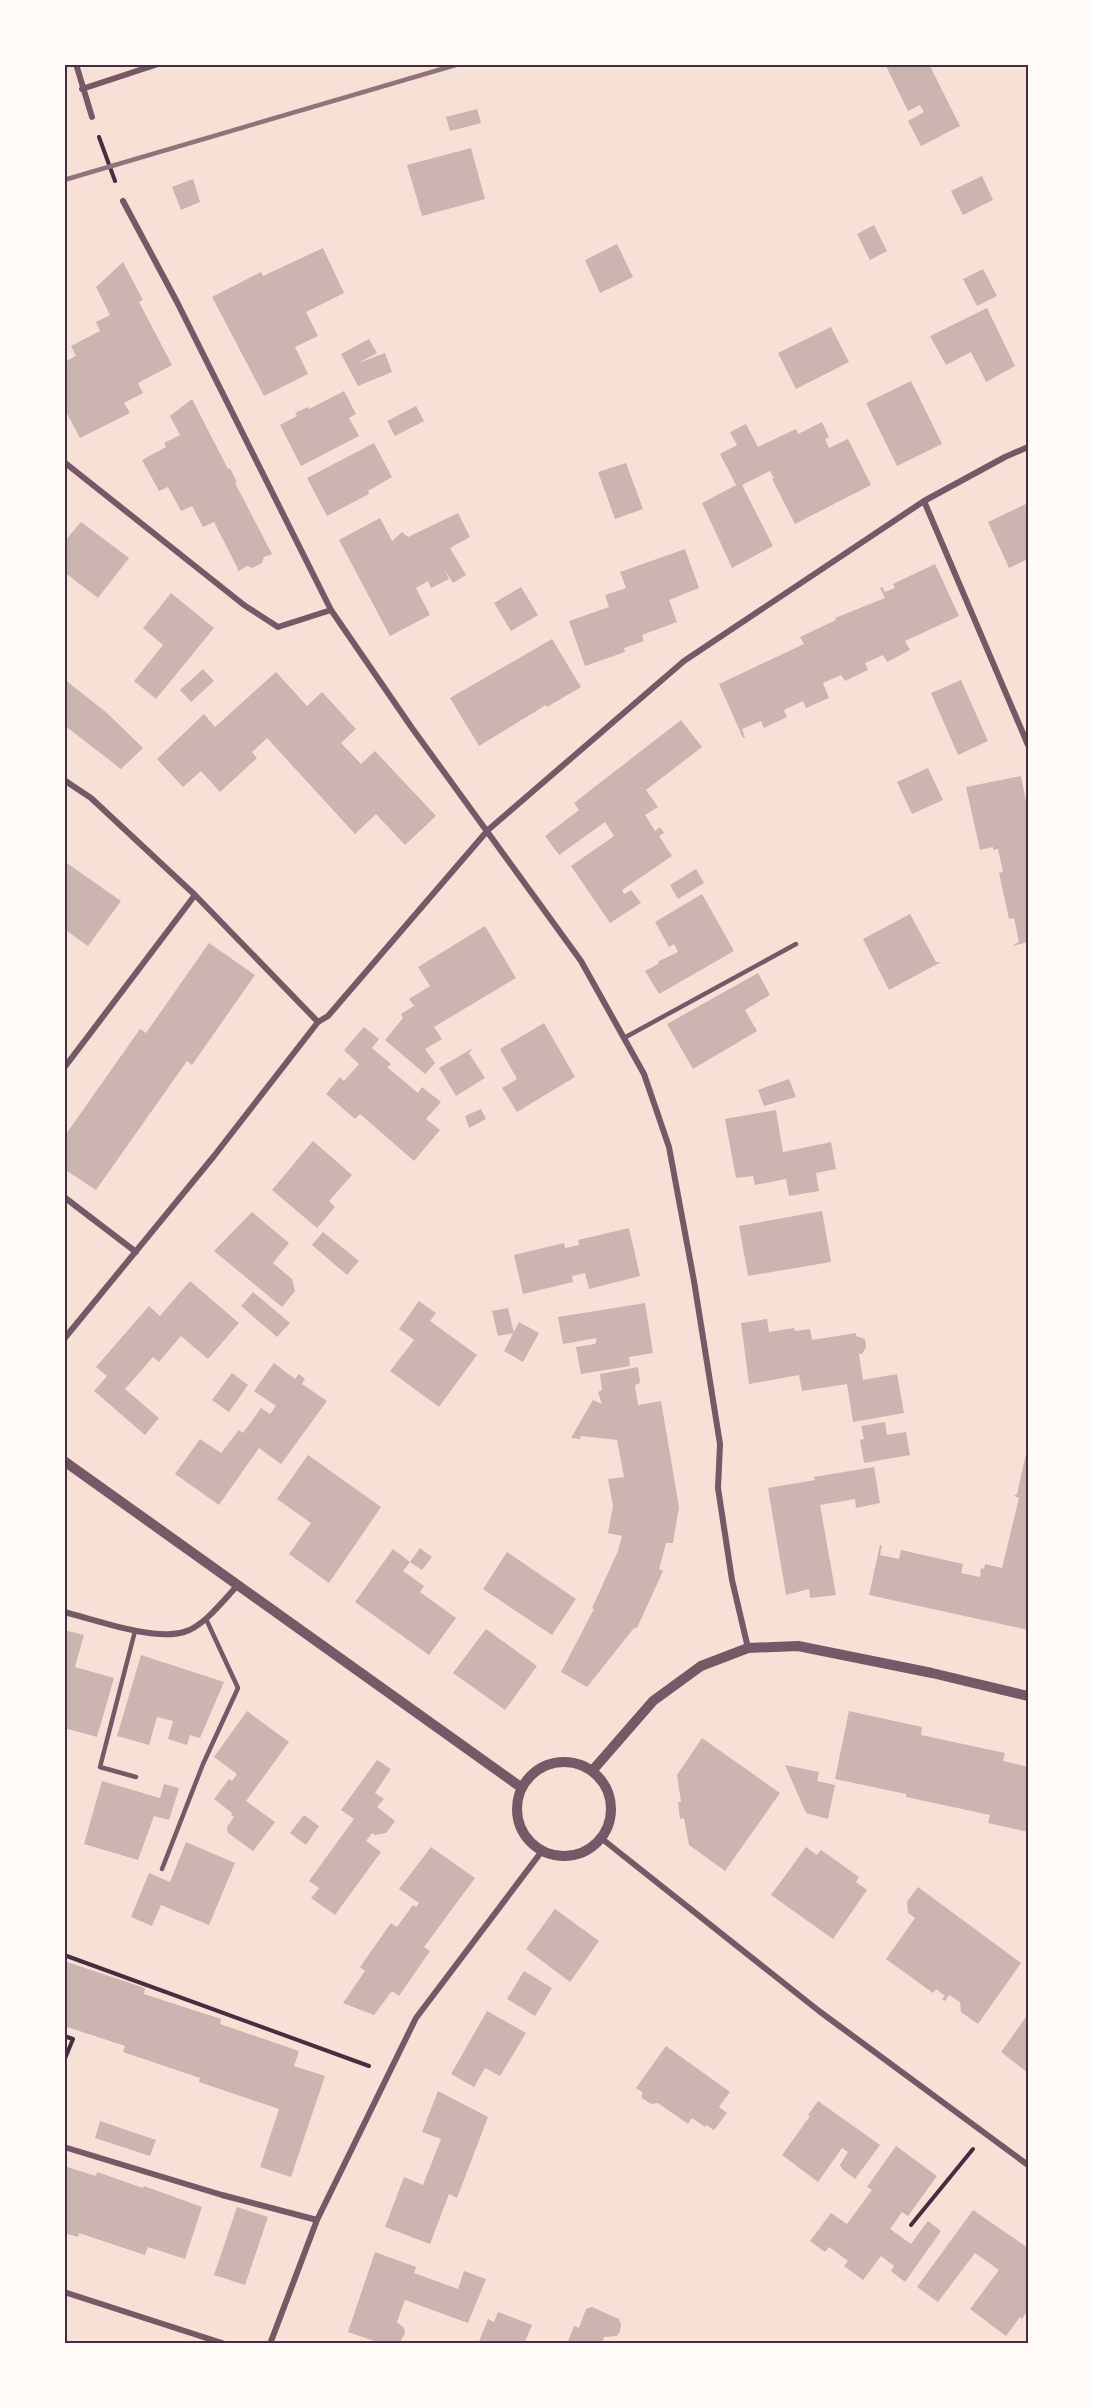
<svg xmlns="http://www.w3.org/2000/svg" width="1093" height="2408" viewBox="0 0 1093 2408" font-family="'Nunito Sans',sans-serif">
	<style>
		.building { fill: #ccb4b1 }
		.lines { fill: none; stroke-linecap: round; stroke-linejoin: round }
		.path { stroke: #4a2c40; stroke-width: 4 }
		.service { stroke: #755966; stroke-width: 4.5 }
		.minor { stroke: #755966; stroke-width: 6 }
		.tertiary { stroke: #755966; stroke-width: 10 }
		.rail { stroke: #8f747c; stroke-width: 4.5 }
		.neatline { fill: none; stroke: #4a2c40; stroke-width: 2 }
	</style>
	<rect width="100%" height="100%" fill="#f7e1d7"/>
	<path class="building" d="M885,64H929L960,126L921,146L908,121L924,112L920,105L908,111Z
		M477,109L481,123L450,131L446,117Z
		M471,148L485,199L422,216L407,165Z
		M982,176L993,200L963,215L951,191Z
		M193,179L200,202L181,210L172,187Z
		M874,225L887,251L870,260L857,234Z
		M617,244L633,277L600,293L585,260Z
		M323,248L344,293L306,312L318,336L295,347L308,374L264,396L212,297L261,272L263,276Z
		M123,262L143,300L139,302L172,365L138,383L143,393L124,403L130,413L80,438L64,408V362L76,356L71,346L100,331L96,322L110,315L96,287Z
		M983,269L997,296L977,306L963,279Z
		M987,308L1015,366L986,382L971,352L946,365L930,336Z
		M831,327L849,362L796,389L778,353Z
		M369,339L377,353L358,363L385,353L392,372L358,386L341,354Z
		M911,381L942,444L897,466L866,403Z
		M344,391L356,414L349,418L359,436L301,466L280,425L297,416L295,413L308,407L309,409Z
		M192,399L228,469L230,468L237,482L235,483L272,554L264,557L262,563L252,568L247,566L237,572L238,569L214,522L203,527L192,506L181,511L168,487L159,491L142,460L166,447L164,443L180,435L170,416Z
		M416,406L424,421L395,436L387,421Z
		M822,422L829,437L825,439L829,448L848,439L871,485L795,524L772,479L774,478L770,471L742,485L773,546L732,568L702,503L736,485L720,454L737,445L730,432L746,424L758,447L796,429L798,434Z
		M374,443L392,477L368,491L369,494L327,516L307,478Z
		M626,463L643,509L615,519L598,472Z
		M1028,503V559L1009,568L988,522Z
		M458,513L470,537L450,548L466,575L453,583L444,569L449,579L431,588L428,581L416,588L430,615L390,636L339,540L380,518L392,541L402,532L408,537Z
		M81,522L129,558L98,598L64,572V542Z
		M685,549L699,588L669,600L677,622L642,635L644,641L624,648L625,652L585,666L569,621L609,607L605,595L626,588L620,572Z
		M935,564L959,616L905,641L910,650L887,662L883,655L865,663L868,670L845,681L841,675L823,683L829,698L806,708L803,701L784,710L787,717L764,728L761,721L742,729L745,737L743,738L719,684L804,644L800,637L836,620L835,618L885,598L880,588L882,587L885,592L895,588L893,584Z
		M521,587L538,615L511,631L494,603Z
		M171,593L214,628L156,699L134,681L163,645L143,628Z
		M552,639L581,687L547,707L546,705L479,746L450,698Z
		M203,669L214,681L191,702L180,690Z
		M276,672L307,706L322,692L356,729L341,743L361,764L375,751L436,816L405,845L376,814L355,834L267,738L252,752L257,758L220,792L201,771L183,787L157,759L204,714L215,727Z
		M64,679L107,713L143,748L121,769L64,725Z
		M961,680L988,741L958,755L931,693Z
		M681,720L702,747L646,790L658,807L645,815L655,831L660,827L664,833L659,836L672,856L622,890L624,894L631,890L641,903L610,923L571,866L614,836L605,822L559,855L545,836L579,810L574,803Z
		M928,768L943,800L912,814L897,782Z
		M1021,776L1028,811V942L1012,946L1019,942L1014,918L1009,919L999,873L1003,872L998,849L993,850V847L980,850L966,787Z
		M64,861L121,901L88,946L64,929Z
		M696,869L704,883L678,899L670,885Z
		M702,894L734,951L659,994L645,971L658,964L659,961L678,952L674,944L669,947L655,922Z
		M910,914L936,962H941L889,990L863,939Z
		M485,926L516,978L434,1027L442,1039L425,1049L435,1063L425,1074L385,1040L403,1018L401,1014L414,1006L409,999L430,986L418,967Z
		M209,943L255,975L192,1065L187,1061L96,1190L64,1169V1137L140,1029L146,1033Z
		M758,973L770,995L745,1010L757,1031L693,1069L667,1024Z
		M544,1023L575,1077L517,1112L502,1088L517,1079L500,1049Z
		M364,1027L379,1039L372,1048L391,1064L387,1067L418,1093L422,1087L441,1102L426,1119L440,1130L414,1161L360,1114L355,1119L326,1094L340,1077L344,1081L359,1064L344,1050Z
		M473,1048L469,1053L485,1078L456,1096L439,1068Z
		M789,1079L796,1097L764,1106L758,1090Z
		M481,1109L486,1119L469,1128L465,1116Z
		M776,1110L783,1152L831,1142L836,1169L816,1173L819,1191L789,1196L786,1179L755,1185L753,1176L736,1178L725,1119Z
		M313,1141L352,1175L329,1201L335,1207L317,1228L272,1190Z
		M822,1211L831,1262L748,1276L739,1226Z
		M252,1212L289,1243L273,1263L292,1279L295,1291L282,1307L214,1251Z
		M629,1228L640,1276L589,1289L585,1273L572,1276L573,1282L523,1294L514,1255L564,1243L565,1248L579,1245L578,1240Z
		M323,1232L359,1261L347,1275L312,1245Z
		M190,1281L239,1323L208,1359L181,1336L159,1362L153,1357L125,1389L159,1418L145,1435L94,1391L107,1376L96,1367L149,1306L160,1316Z
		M253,1292L290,1323L277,1337L241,1306Z
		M419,1301L436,1313L430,1321L477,1355L439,1407L390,1371L414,1340L399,1329Z
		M645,1303L653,1353L629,1357L630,1366L581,1374L576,1347L595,1344L597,1338L563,1344L558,1317Z
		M508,1308L514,1333L498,1336L492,1311Z
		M767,1319L769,1332L794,1328L795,1331L810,1329L812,1340L856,1333V1336L865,1339L866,1347L862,1354H859L863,1380L897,1374L904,1413L853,1422L847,1384L802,1391L799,1375L749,1384L741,1323Z
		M519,1322L539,1333L523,1362L504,1351Z
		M274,1363L295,1379L299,1374L305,1379L302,1384L327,1401L281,1464L259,1448L219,1505L175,1474L200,1439L221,1453L239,1430L243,1433L261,1408L270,1414L276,1406L254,1391Z
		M638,1367L640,1383L635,1385L638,1405L661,1401L679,1507L673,1543H666L659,1569L663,1571L637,1628H634L587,1687L561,1672L594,1609L592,1608L618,1551L622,1536L608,1533L613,1506L608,1479L624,1477L617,1440L581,1436L580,1439L571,1438L593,1400L602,1404L598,1392L602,1390L600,1374Z
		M232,1373L248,1385L229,1412L212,1400Z
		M885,1422L887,1435L906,1432L910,1455L864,1463L860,1440L864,1439L861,1426Z
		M1028,1445V1630L869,1595L880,1545L882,1546L880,1555L899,1559L901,1550L963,1564L961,1573L980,1577L981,1568L984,1569L985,1564L1002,1568L1019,1498L1014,1496L1017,1494Z
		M308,1455L381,1507L329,1583L289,1554L311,1523L277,1499Z
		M874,1467L880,1503L856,1508L855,1499L820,1505L836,1595L810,1598L809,1589L786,1595L768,1488L815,1480L814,1477Z
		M420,1548L432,1557L422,1570L410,1562Z
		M393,1549L410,1562L403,1571L424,1586L420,1592L456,1618L429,1655L355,1602Z
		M507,1552L576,1599L552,1635L483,1589Z
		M486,1629L537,1666L505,1710L453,1673Z
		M64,1630L84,1635L75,1667L114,1678L97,1737L64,1728Z
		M141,1655L224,1682L200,1738L190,1735L187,1745L168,1739L173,1721L157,1717L149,1745L117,1736Z
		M247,1711L289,1742L246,1801L275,1822L253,1851L228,1833L227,1827L234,1817L231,1815L232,1813L214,1799L229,1779L232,1781L237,1774L214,1757Z
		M849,1711L922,1727L921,1735L1005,1753L1003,1761L1028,1767V1832L988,1823L990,1815L906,1797V1794L835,1779Z
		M702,1738L780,1793L725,1871L689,1845L684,1818L680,1819L678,1802H681L677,1775Z
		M377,1760L391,1769L375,1793L384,1799L377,1807L395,1821L386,1833L375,1835L372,1833L366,1841L381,1852L335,1915L311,1898L319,1888L309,1881L354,1819L341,1810Z
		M785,1765L819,1772L817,1781L835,1785L828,1819L806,1813Z
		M102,1781L160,1798L164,1784L179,1788L169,1820L154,1816L138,1860L84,1844Z
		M304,1815L319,1826L306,1845L290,1833Z
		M186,1842L235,1863L209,1925L161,1905L152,1926L131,1917L149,1873L170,1882Z
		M431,1847L475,1878L424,1947L430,1951L399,1996L392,1991L374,2015L343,2003L365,1971L360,1967L391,1923L397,1927L413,1905L416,1907L419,1903L399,1889Z
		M806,1847L817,1855L821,1850L859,1877L856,1882L867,1890L833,1939L771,1895Z
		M918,1887L1021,1963L978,2024L961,2012L960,2002L949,1995L945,2001L942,1999L945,1996L936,1989L933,1993L886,1959L915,1918L908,1913L907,1902Z
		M555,1909L599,1941L570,1982L526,1949Z
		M67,1962L145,1988L144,1994L221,2019L220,2024L299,2051L294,2066L325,2076L291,2177L260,2167L279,2109L199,2082L200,2078L123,2052L125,2046L64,2026V1969Z
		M524,1971L552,1988L535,2016L507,1999Z
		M487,2011L526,2033L500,2076L485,2068L474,2087L451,2074Z
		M1028,2014V2073L1001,2052Z
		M666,2046L730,2092L719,2107L727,2113L714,2130L706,2125L705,2127L692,2118L688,2124L658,2103L651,2104L642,2098V2092L636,2088Z
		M438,2091L488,2117L457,2198L449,2194L430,2244L385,2227L404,2177L423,2185L441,2139L422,2132Z
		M818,2101L880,2145L855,2179L842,2169L840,2165L848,2152L842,2148L818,2182L782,2155L810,2116L808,2115Z
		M100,2121L156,2140L150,2156L95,2138Z
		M896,2146L937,2176L908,2216L902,2212L890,2229L911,2244L928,2221L941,2231L905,2282L891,2271L894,2266L881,2256L863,2280L844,2266L848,2261L829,2247L825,2252L810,2241L831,2213L847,2224L872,2190L867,2187Z
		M64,2166L96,2176L97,2172L143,2188L144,2186L202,2207L185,2259L148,2247L145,2255L79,2233L78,2237L64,2233Z
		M237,2207L268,2217L245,2285L214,2275Z
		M973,2210L1028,2248V2310L1022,2319L1020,2317L1006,2336L970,2309L999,2270L975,2253L938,2302L917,2287Z
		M375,2252L416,2267L414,2273L458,2289L464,2271L486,2279L468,2323L405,2300L397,2322L404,2328L405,2333L399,2344H383L348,2332Z
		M592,2307L619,2319L621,2325L620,2331L617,2336L604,2337L602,2344H567L574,2326L579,2328L586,2309Z
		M498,2312L532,2325L524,2344H478L488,2319L494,2322Z"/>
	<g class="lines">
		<path class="path" d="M99,137L115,181
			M64,1955L369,2066
			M64,2036L73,2039L64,2061
			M911,2225L973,2149"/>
		<path class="service" d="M624,1038L796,944
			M135,1631L100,1767L136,1777
			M162,1869L203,1764L238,1688L206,1619"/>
		<path class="minor" d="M76,64L92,117
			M82,89L158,64
			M123,201L177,302L331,610L412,728L581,961L644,1074L669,1147L694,1281L720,1444L718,1488L732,1580L748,1648
			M64,462L244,605L278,627L331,610
			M924,501L1028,745
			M64,780L91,798L195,895
			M64,1068L195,895L318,1022
			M64,1197L136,1252
			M64,1339L214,1156L318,1022L328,1016L488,830L684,661L924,501L1005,457L1028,447
			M64,1612C96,1620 153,1641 184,1632C203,1627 223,1601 237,1586
			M601,1838L819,2011L1028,2165
			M64,2147L222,2195L317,2220
			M64,2292L225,2344
			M270,2344L317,2220L416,2018L542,1851"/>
		<path class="tertiary" d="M64,1461L522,1788
			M517 1809a47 47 0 1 1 94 0a47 47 0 1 1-94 0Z
			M592,1771L653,1701L701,1666L748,1648L798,1646L932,1673L1028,1696"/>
		<path class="rail" d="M64,180L459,64"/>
	</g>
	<rect width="1093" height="2408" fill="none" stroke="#fffaf5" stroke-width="132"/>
	<rect x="66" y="66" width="961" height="2276" class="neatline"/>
</svg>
